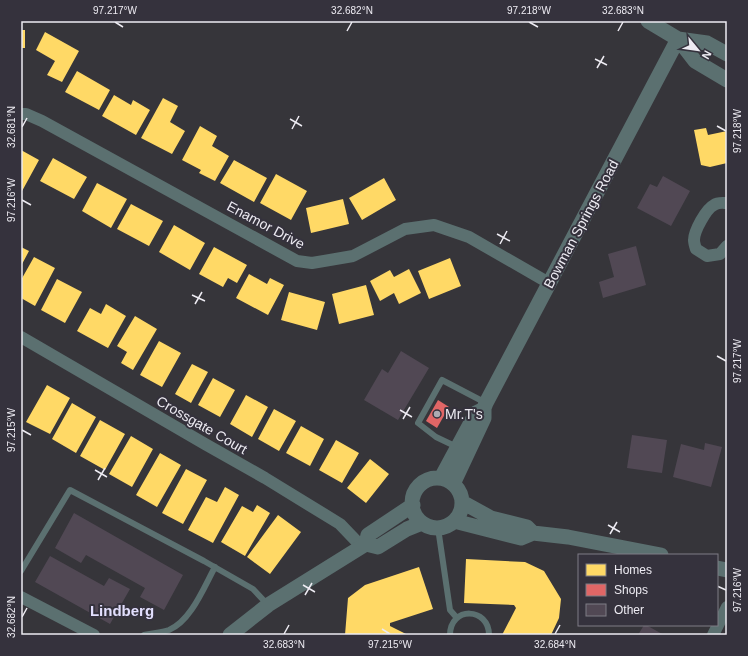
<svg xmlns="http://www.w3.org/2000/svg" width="748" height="656" viewBox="0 0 748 656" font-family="Arial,sans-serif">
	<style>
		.homes { fill: #ffd966 }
		.shops { fill: #e06666 }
		.building { fill: #514854 }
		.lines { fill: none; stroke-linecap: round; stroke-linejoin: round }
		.service { stroke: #5b7070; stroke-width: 6 }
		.minor { stroke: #5b7070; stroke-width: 12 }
		.tertiary { stroke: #5b7070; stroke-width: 15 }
		.ticks { fill: none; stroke: #edebf2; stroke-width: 1.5 }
		.poi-dot { fill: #adabb2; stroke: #35323d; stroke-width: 1.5 }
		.labels { text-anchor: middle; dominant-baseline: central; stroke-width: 4; stroke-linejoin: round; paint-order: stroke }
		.street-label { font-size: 14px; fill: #edebf2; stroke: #35323d }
		.poi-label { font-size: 14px; fill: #edebf2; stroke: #35323d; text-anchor: start }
		.neighbourhood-label { font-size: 15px; font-weight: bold; fill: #e2dffd; stroke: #35323d }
		.neatline { fill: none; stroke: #edebf2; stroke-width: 1.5 }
		.ticks-label { font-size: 10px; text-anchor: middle; fill: #edebf2 }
	</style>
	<rect width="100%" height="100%" fill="#36353a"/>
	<path class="homes" d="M21,30H25V48H21Z
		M45,32L79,51L62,82L47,75L55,61L36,50Z
		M77,71L110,90L99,110L65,92Z
		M114,95L131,105L133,100L150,110L136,135L102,116Z
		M163,98L178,106L170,122L185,131L172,154L141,138Z
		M200,126L217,136L212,146L229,156L215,181L199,173L201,170L182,160Z
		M706,128L708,135L727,131V163L710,167L701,165L694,130Z
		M21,150L39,160L21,193Z
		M53,158L87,177L74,199L40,181Z
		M234,160L267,178L254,202L220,183Z
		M276,174L307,191L291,220L260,203Z
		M384,178L396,200L362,220L349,198Z
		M97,183L127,199L111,228L82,211Z
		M343,199L349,224L311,233L306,208Z
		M131,204L163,221L149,246L117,229Z
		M174,225L205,243L190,270L159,252Z
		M21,247L29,251L21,266Z
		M214,247L247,265L237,283L228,278L223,287L199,274Z
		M34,257L55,268L35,306L21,298V280Z
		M450,258L461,286L429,299L418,271Z
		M409,269L421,293L399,304L394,293L380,301L370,281L390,270L394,277Z
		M249,274L267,284L270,278L284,285L268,315L236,298Z
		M57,279L82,292L65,323L41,310Z
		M366,285L374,315L339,324L332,294Z
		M289,292L325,302L317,330L281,320Z
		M106,304L126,316L108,348L77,331L90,308L101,314Z
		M135,316L157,329L133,370L121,363L127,352L117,346Z
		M159,341L181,353L162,387L140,375Z
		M192,364L208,372L191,403L175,394Z
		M213,378L235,390L220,417L198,405Z
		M47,385L70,398L50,434L26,422Z
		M246,395L268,407L252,437L230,424Z
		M72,403L96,417L76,453L52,439Z
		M274,409L296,421L279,451L258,439Z
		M100,420L125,434L105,470L80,456Z
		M301,426L324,439L310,466L286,453Z
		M131,436L153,449L132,487L109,474Z
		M336,440L359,453L342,483L319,470Z
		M160,453L181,465L157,507L136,495Z
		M370,459L389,474L366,503L347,488Z
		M186,469L207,480L183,524L162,513Z
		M225,487L239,495L213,543L188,530L206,497L217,502Z
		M257,505L270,513L245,556L221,542L242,506L253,512Z
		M278,515L301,532L270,574L247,557Z
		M466,559L525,562L544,571L561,599L559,618L551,635H502L516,608L514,605L464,603Z
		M419,567L433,609L390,623V626L408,635H345L348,598L365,585Z"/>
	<path class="shops" d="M438,400L449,407L437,428L426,421Z"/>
	<path class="building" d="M663,176L690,191L671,226L637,208L650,184L657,187Z
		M636,246L646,285L603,298L599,282L614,277L608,254Z
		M401,351L429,368L398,420L364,400L382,369L388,373Z
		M632,435L667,440L662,473L627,468Z
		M705,443L722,447L711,487L673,477L681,444L704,450Z
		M74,513L183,575L164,610L140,597L145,588L86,555L81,563L55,548Z
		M50,556L104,586L109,578L130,589L110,624L35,582Z
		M644,625H646L664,635H638Z"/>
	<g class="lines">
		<path class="service" d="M457,447L436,437L418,423L442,380L486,403
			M438,528L450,610L457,618
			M21,571L70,490L204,561L253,589L268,605
			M144,635C152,633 161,633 169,630C191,621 204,587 215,567
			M450,635C450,606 489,607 489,635"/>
		<path class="minor" d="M21,114H26L42,121L297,261L312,263L353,256L405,229L434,225L469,237L549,283
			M727,203C723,203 718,202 714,205C706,209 694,231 694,240C694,243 695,246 696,249L707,256L720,254L727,246
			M21,337L205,444L265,478L340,524L362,547
			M21,597L94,635
			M713,635L727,607"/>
		<path class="tertiary" d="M648,21L678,39L707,43L727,54
			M678,39L695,61L727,80
			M441,478L476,413L480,411
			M412 503a25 25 0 1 1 50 0a25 25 0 1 1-50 0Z
			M453,484L484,418V408L486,403L678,39
			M462,502L491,518L527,527L533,533
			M454,521L521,538L533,533L568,537L661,555
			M366,544L378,547L407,529L422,523
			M717,568L727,570
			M230,635L268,605L366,544L368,535L413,505"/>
	</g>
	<path class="ticks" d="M115,22L123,27M529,22L538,27M347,31L352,22M618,31L623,22M595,59L607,65M597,68L604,56M290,119L302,126M717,126L726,131M22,127L27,118M292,129L299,116M22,200L31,205M497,234L510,241M500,244L507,231M192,295L205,301M195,304L202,292M717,356L726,361M400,410L412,417M403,419L410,407M22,430L31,435M95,470L107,477M98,480L105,468M608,525L620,532M610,534L617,522M303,585L315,592M717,586L726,590M305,595L312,583M22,617L27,608M382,629L390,634M284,634L289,625M555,634L560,625"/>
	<circle class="poi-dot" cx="437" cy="414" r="4"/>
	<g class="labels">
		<g class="street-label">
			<text transform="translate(581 224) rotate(-62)">Bowman Springs Road</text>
			<text transform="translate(266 225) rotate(28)">Enamor Drive</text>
			<text transform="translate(202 425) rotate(30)">Crossgate Court</text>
		</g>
		<g class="poi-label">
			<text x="445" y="414">Mr.T's</text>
		</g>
		<g class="neighbourhood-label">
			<text x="122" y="610">Lindberg</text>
		</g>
	</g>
	<rect width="748" height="656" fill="none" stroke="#35323d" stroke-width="44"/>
	<rect x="578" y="554" width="140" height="72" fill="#35323d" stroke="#7f7c85"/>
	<rect x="586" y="564" width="20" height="12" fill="#ffd966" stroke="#7f7c85"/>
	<text x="614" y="574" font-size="12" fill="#edebf2">Homes</text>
	<rect x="586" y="584" width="20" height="12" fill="#e06666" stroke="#7f7c85"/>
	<text x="614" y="594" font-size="12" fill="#edebf2">Shops</text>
	<rect x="586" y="604" width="20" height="12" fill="#514854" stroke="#7f7c85"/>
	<text x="614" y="614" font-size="12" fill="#edebf2">Other</text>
	<g transform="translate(698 50) rotate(119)" stroke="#35323d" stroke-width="3" paint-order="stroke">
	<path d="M0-3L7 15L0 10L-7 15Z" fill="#edebf2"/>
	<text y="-6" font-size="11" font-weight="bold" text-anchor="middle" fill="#edebf2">N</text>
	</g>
	<rect x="22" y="22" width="704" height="612" class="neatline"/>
	<g class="ticks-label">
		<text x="115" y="14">97.217°W</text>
		<text x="352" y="14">32.682°N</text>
		<text x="529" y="14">97.218°W</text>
		<text x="623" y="14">32.683°N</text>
		<text transform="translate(11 127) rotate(-90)" y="4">32.681°N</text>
		<text transform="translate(737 131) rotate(-90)" y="4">97.218°W</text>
		<text transform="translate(11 200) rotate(-90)" y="4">97.216°W</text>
		<text transform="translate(737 361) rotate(-90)" y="4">97.217°W</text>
		<text transform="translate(11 430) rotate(-90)" y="4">97.215°W</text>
		<text transform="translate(737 590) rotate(-90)" y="4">97.216°W</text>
		<text transform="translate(11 617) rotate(-90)" y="4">32.682°N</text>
		<text x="284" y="648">32.683°N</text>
		<text x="390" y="648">97.215°W</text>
		<text x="555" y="648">32.684°N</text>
	</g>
</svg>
